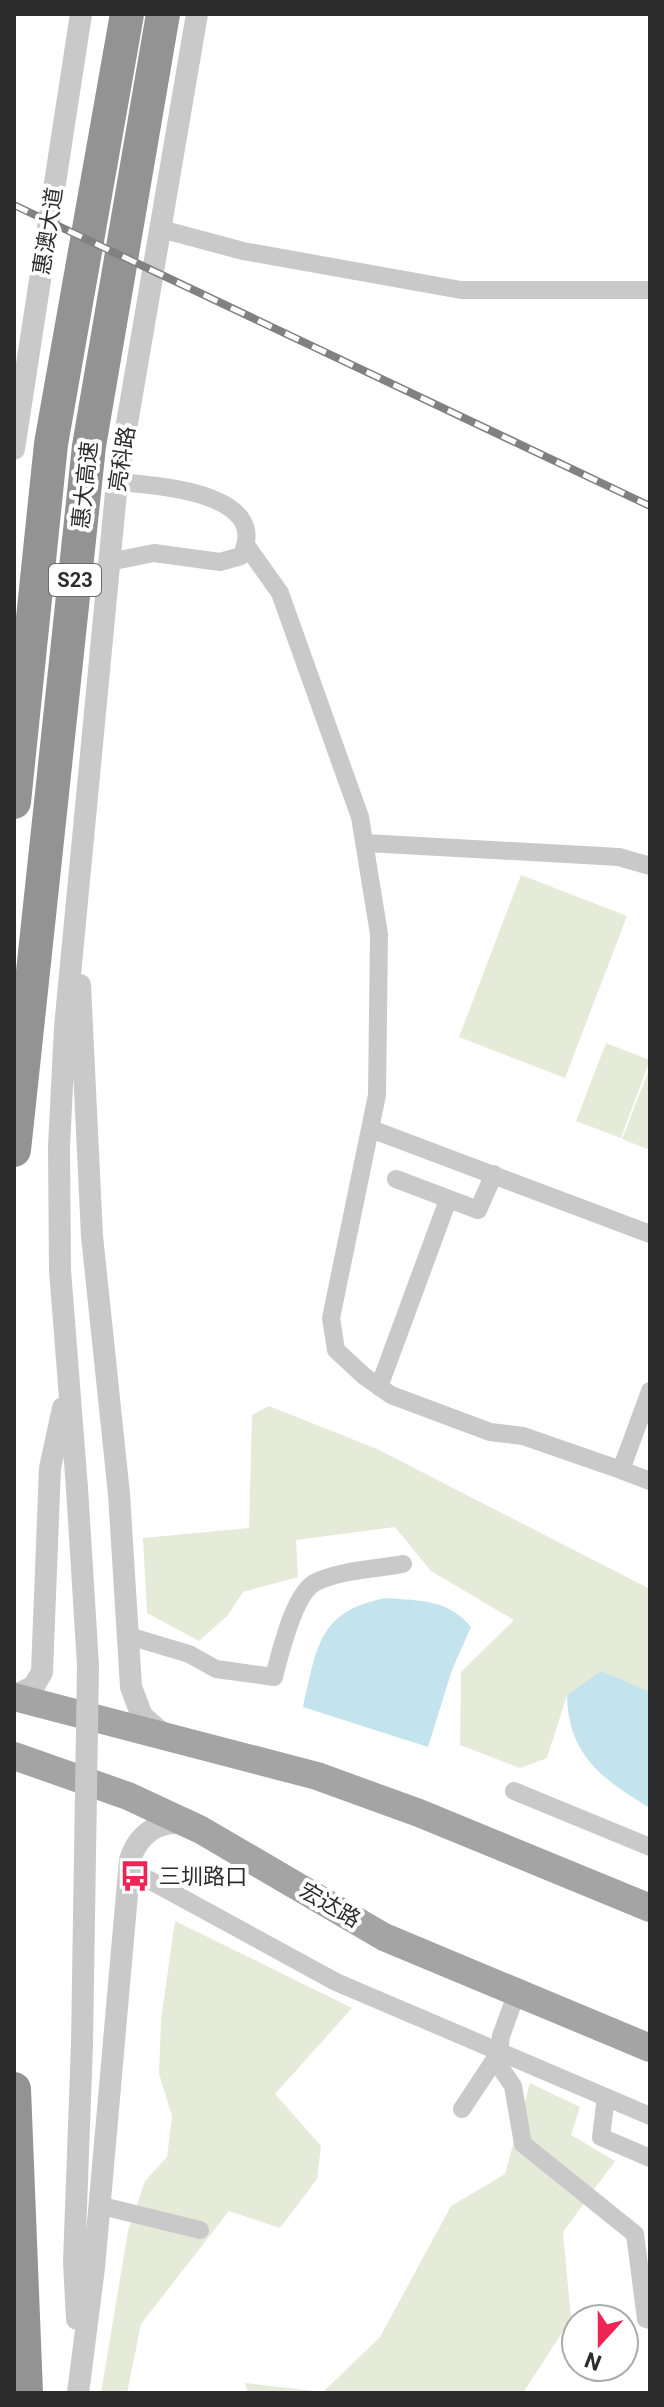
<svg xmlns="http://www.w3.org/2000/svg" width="664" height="2407" viewBox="0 0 664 2407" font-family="Roboto,'Noto Sans SC',sans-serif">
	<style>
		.green { fill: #e6ebd9 }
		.water { fill: #c3e4ed }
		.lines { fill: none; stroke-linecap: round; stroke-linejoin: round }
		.minor { stroke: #c9c9c9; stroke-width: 18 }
		.tertiary { stroke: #c9c9c9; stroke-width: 22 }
		.primary { stroke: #a4a4a4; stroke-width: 28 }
		.motorway { stroke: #939393; stroke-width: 34 }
		.rail-casing { stroke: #818181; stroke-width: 8 }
		.rail { stroke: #fff; stroke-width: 5; stroke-dasharray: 15; stroke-linecap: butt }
		.tertiary-bridge { stroke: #c9c9c9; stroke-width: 22 }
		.labels { text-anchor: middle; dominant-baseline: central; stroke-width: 8; stroke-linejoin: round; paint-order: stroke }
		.shield { fill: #fff; stroke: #6b6b6b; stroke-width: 2 }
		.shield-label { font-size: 20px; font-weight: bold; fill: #2c2c2c }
		.street-label { font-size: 22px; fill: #2c2c2c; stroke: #fff }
		.poi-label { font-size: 22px; fill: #2c2c2c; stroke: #fff; text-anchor: start }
	</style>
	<rect width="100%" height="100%" fill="#fff"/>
	<path class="green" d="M521,875L627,916L565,1078L459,1037Z
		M606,1043L650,1060L621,1138L576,1121Z
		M650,1067V1150L622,1139Z
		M269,1406L377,1449L650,1589V1692L567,1695L547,1758L520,1768L460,1745L461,1672L514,1620L431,1571L395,1527L296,1540L298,1577L243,1592L228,1615L199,1641L147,1613L143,1538L249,1528L252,1415Z
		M175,1921L352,2008L275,2094L321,2146L317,2179L280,2228L229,2211L141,2324L127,2393H101L128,2231L145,2181L167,2157L172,2116L159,2074L161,2020Z
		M530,2083L580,2107L571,2135L615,2161L563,2232L571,2319L523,2393H248L245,2383L323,2392L380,2337L451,2206L505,2174Z"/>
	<path class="water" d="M386,1598C421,1601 448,1599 471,1627L452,1670L428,1747L303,1707C317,1647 318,1611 386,1598Z
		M601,1671L650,1692V1808C602,1779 568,1755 567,1695Z"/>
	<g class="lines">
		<path class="minor" d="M161,229L243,251L461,290H650
			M246,545L280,593L360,817L379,934L377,1095L331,1318L336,1350L364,1376L391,1395L490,1432L523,1436L621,1470L650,1391
			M109,562L154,553L220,562L241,556C273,493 157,485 117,482
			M366,843L619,857L650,866
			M371,1129L650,1234
			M396,1179L478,1210L494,1174
			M379,1387L448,1200
			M621,1470L650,1481
			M129,1636L189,1654L216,1669L274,1677C280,1654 294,1592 316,1582C341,1570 376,1569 403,1564
			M514,1791L650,1847
			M129,1869L336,1982L650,2116
			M495,2060L513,2086L523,2144L635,2234L646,2319L650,2320
			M606,2097L601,2137L650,2158
			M462,2109L499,2053L501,2036L517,1992
			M98,2205L200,2230"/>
		<path class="tertiary" d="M14,449L81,14
			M80,985L92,1236L119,1494L131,1687L142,1716L165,1736
			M77,1488L60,1270L59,1146L65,1027L117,482L197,14
			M14,1696L34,1686L42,1672L50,1468L63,1408
			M77,2319L74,2262L82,2044
			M78,2393L94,2268L130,1860C138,1834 159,1819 186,1824"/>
		<path class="primary" d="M14,1697L317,1776L419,1813L650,1908
			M14,1756L128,1796L201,1830L384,1937L650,2048"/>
		<path class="motorway" d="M14,802L51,444L127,14
			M14,1150L89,446L163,14
			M14,2089L26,2393"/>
		<defs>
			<path id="rail" d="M14,205L650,506"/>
		</defs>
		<use href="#rail" class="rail-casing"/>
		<use href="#rail" class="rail"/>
		<path class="tertiary-bridge" d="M77,1488L88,1665L82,2044"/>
	</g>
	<defs>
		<symbol id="bus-bare" viewBox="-9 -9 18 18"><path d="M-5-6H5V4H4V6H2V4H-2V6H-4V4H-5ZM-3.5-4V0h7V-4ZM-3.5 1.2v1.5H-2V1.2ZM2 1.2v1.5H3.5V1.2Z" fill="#ee2455" stroke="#fff" stroke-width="2.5" paint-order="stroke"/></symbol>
	</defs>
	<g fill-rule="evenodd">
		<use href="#bus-bare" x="113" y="1854" width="44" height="44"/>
	</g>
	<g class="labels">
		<rect class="shield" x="49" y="564" width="52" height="32" rx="6"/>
		<g class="shield-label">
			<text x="75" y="580">S23</text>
		</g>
		<g class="street-label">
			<text transform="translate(48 231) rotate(-81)">惠澳大道</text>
			<text transform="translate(122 459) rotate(-81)">亮科路</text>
			<text transform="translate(85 485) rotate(-84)">惠大高速</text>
			<text transform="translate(330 1905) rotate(30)">宏达路</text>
		</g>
		<g class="poi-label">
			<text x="159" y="1876">三圳路口</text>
		</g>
	</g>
	<rect width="664" height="2407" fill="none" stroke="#2c2c2c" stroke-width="32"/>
	<g transform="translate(600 2343) rotate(201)"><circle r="38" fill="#ffffff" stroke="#ababab" stroke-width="2"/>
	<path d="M0-6L14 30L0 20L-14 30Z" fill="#ee2455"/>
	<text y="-12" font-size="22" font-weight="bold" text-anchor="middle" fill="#2c2c2c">N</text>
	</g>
</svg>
